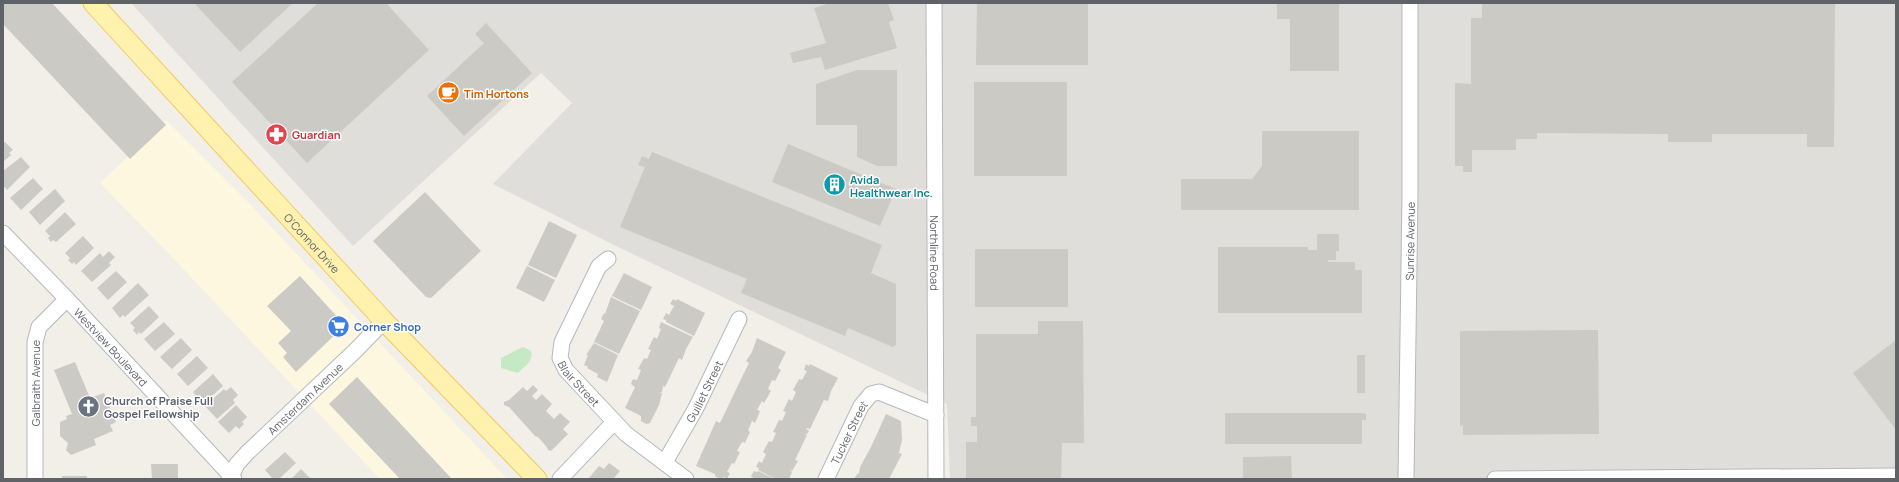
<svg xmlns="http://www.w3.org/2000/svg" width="1899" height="482" viewBox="0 0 1899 482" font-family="Manrope,sans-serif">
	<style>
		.commercial { fill: #fef7e0 }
		.industrial { fill: #e0deda }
		.green { fill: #c5e8c5 }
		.building { fill: #cccac5 }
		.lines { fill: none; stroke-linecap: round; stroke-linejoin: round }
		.minor-casing { stroke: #b5b8bc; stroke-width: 17 }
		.major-casing { stroke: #f2c960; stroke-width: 21 }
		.minor { stroke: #fff; stroke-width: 15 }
		.major { stroke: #fff2af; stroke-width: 19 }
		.labels { text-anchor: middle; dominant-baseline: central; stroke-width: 3; stroke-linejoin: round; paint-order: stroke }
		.food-label { font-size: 11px; font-weight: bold; fill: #c56008; stroke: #fff; text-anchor: start }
		.health-label { font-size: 11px; font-weight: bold; fill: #be3a42; stroke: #fff; text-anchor: start }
		.culture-label { font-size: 11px; font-weight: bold; fill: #0d838f; stroke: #fff; text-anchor: start }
		.street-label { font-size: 11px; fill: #5f6368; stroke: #fff }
		.shop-label { font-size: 11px; font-weight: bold; fill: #366cbe; stroke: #fff; text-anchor: start }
		.worship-label { font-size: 11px; font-weight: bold; fill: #5b616d; stroke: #fff; text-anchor: start }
	</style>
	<rect width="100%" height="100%" fill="#f1efe8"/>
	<path class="commercial" d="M166,120L248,202L507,479H380L173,258L100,183Z"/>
	<path class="industrial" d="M131,3H1896V479H950L947,404L616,246L493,184L572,103L541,73L353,246Z"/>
	<path class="green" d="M523,347L531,351C534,361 525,366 518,373L501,368V358Z"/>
	<path class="building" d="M3,3H52L166,125L130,159L3,24Z
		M194,3H293L240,52Z
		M318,3H386L429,50L307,163L232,82Z
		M830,3H888L894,20L889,22L897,48L825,70L821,57L793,63L790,53L826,43L814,8Z
		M977,3H1088V65H976Z
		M1277,3H1339V71H1290V19H1277Z
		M1482,3H1835L1834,147H1807V134H1712V142H1668V134L1537,133V139H1516V150H1472V172H1463V166H1455V83L1471,84V18H1482Z
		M486,23L532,73L464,136L427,96L484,43L475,34Z
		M857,70H897V166H877L857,157V125H816V84Z
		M974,82H1067V176H974Z
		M1262,131H1359V210H1181V179H1252L1262,166Z
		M5,142L13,150L9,153L11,155L3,162V144Z
		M788,144L896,189L880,226L772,182Z
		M652,152L882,245L871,273L896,284V345L893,347L848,328L845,336L741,293L747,279L620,227L645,167L638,165L642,156L649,159Z
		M21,157L30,167L7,190L5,187L3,189V171Z
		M33,178L43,189L21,210L10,198Z
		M55,189L65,201L40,225L29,212Z
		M425,192L481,251L431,298L426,297L373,241Z
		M65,212L76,224L56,242L53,240L51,242L48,238L50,236L45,231Z
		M549,221L577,235L556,278L528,265Z
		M1317,234H1339V251H1336V260H1328V262H1355V270H1362V313H1218V247H1308V250H1317Z
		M83,236L94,248L76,265L74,262L72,264L68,260L70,258L65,253Z
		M976,249H1068V307H975V250Z
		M109,251L115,257L109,263L111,265L92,282L81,271L100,253L103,257Z
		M527,266L555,280L544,302L516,288Z
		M116,271L127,282L108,300L97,288Z
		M624,273L652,287L641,310L612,296Z
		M300,276L342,322V328L296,372L283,357L287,353L278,343L291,331L267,306Z
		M138,283L149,295L125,317L123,315L120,318L112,308Z
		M611,297L640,311L619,354L594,342L604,321L601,319L604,313L605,314Z
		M673,299L676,301L677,299L705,313L694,336L666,322V320L663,319L666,313L669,315L674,306L670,304Z
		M149,306L159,317L141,334L139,332L137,335L133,330L135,328L130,323Z
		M1038,321H1083L1084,443H1062L1061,479H966V442H977V426H971V417H976V334H1038Z
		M164,322L175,334L155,351L144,339Z
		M661,322L693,337L686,349L682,360L679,358L665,387L663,386L662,392H659L662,393L659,405L650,423L646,424L641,421V416L625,408L635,387L631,384L633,379L637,380L641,370L638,369L644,358L647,359L651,350L648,349L654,337L657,339L661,329L659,328Z
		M1598,330L1599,434L1463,435V425L1460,426V331Z
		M181,338L192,350L172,369L160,357Z
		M757,338L786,352L778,368L781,370L775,381L772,380L768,389L771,391L764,403L762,401L757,410L760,411L755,423L752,421L748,430L750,432L745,443L742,442L737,451L740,452L734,464L732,463L727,472L730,473L727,479L724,477L720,479L715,476V474L696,466L716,421L720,423L742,377L749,363L746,361L752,352Z
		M1896,340V430L1853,373Z
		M594,343L618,355L607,382L597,377L598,374L587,368L588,367L584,365L588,355H586Z
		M1357,355H1365V393H1357Z
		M197,356L208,368L188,386L177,374Z
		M75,362L90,398L104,393L116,422L110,425L113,431L94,439L96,445L71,455L66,450L68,443L60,436V422L67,419L66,416L72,414L54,370Z
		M806,364L809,366L810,364L838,378L831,391L828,401L824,400L810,429L807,428L806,429L809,431L807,434H804L807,435L795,460L798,461L792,471L789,469L792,472L789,479H776L758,470L759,468L756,467L759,461L762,463L766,454L763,452L769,441L772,442L776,433L773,432L779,420L782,421L786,412L783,411L789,399L792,401L796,392L793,390L799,379L802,380L807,371L804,370Z
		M213,374L223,386L203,404L193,392Z
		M357,377L451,478L450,479H400L329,404Z
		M533,385L538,390L532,396L536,400L542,394L552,404L546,411L554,419L560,413L570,422L563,429L568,434L551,451L548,450L546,446L537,436L536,437L509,407L504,405V402L509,400L523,387L527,391Z
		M231,387L238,395L233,400L235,403L217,419L205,406L224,389L226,391Z
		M236,405L247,417L242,422L244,424L239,429L236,426L229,433L218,422Z
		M1225,413H1362L1366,414V420H1362V444H1225Z
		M886,414L901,421L902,440L899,453L902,454L889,479H854L858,473L859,474L860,467L871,447Z
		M285,452L296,463L279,479H273L265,470Z
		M1291,456L1292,479H1243V457Z
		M609,463L620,471L614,478L616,479H588L599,466L604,469Z
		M151,464H178V479H152Z
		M301,469L311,479H291Z
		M754,471L757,472L758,471L775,479H754L751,476Z
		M62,476H87V479H62Z"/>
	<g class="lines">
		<defs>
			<g id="minor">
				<path id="s1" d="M934,3L936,479"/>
				<path id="s2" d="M3,233L67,299L234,479"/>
				<path id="s3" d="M608,259L599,266L562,342L560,358L566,370L626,434L686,479"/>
				<path id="s4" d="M665,462L696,408L739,319"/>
				<path id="s5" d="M35,479V342L39,327L67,299"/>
				<path id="s6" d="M230,479L237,464L247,453L356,350L384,321"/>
				<path d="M560,479L614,422"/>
				<path id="s7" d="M826,479L861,406L871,394L879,392L936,415"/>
				<path id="s8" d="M1406,479L1410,193V3"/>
				<path d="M1495,479L1896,476"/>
			</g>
			<g id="major">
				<path id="s9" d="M93,3L384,321L537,479"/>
			</g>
		</defs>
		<use href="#minor" class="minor-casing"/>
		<use href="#major" class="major-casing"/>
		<use href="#minor" class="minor"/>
		<use href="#major" class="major"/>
	</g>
	<defs>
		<symbol id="cafe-disc" viewBox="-11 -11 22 22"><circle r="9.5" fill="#e8710a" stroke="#fff"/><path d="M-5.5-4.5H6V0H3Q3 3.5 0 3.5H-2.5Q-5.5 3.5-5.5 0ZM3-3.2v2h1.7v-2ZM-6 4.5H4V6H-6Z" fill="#fff"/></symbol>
		<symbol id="pharmacy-disc" viewBox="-11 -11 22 22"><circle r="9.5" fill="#e0444e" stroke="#fff"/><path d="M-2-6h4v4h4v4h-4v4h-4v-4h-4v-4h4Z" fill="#fff"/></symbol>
		<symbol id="building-disc" viewBox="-11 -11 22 22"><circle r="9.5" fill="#0f9aa8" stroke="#fff"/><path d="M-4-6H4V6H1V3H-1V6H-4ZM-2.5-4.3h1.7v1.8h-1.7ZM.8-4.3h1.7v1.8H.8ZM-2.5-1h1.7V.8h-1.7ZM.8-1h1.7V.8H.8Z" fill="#fff"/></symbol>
		<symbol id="supermarket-disc" viewBox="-11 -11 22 22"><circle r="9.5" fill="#3f7fe0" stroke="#fff"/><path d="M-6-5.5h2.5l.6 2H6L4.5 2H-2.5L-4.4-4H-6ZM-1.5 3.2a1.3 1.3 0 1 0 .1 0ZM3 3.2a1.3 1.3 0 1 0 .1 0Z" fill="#fff"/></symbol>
		<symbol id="church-disc" viewBox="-11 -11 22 22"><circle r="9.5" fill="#6b7280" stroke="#fff"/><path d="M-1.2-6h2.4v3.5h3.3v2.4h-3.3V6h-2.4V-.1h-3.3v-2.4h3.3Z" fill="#fff"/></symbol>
	</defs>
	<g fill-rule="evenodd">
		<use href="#cafe-disc" x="436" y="80" width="25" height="25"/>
		<use href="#pharmacy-disc" x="264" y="122" width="25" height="25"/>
		<use href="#building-disc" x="822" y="172" width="25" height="25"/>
		<use href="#supermarket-disc" x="326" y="314" width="25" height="25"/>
		<use href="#church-disc" x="76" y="394" width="25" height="25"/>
	</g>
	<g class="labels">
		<g class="food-label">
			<text x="464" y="93">Tim Hortons</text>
		</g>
		<g class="health-label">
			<text x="292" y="134">Guardian</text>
		</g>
		<g class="culture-label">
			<text x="850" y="179">Avida<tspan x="850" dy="13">Healthwear Inc.</tspan></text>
		</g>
		<g class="street-label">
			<text stroke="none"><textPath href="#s8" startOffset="238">Sunrise Avenue</textPath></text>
			<text stroke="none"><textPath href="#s9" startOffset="325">O'Connor Drive</textPath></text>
			<text stroke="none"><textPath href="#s1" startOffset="250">Northline Road</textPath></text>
			<text stroke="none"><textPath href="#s2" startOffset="157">Westview Boulevard</textPath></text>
			<text stroke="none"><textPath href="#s3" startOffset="144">Blair Street</textPath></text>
			<text stroke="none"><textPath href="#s5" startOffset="96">Galbraith Avenue</textPath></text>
			<text stroke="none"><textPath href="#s4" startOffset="81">Guillet Street</textPath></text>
			<text stroke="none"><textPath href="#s6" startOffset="111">Amsterdam Avenue</textPath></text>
			<text stroke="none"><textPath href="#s7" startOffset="52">Tucker Street</textPath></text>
		</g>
		<g class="shop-label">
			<text x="354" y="326">Corner Shop</text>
		</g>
		<g class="worship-label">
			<text x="104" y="400">Church of Praise Full<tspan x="104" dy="13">Gospel Fellowship</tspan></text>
		</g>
	</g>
	<rect width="1899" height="482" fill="none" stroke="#5f6368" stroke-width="8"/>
</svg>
